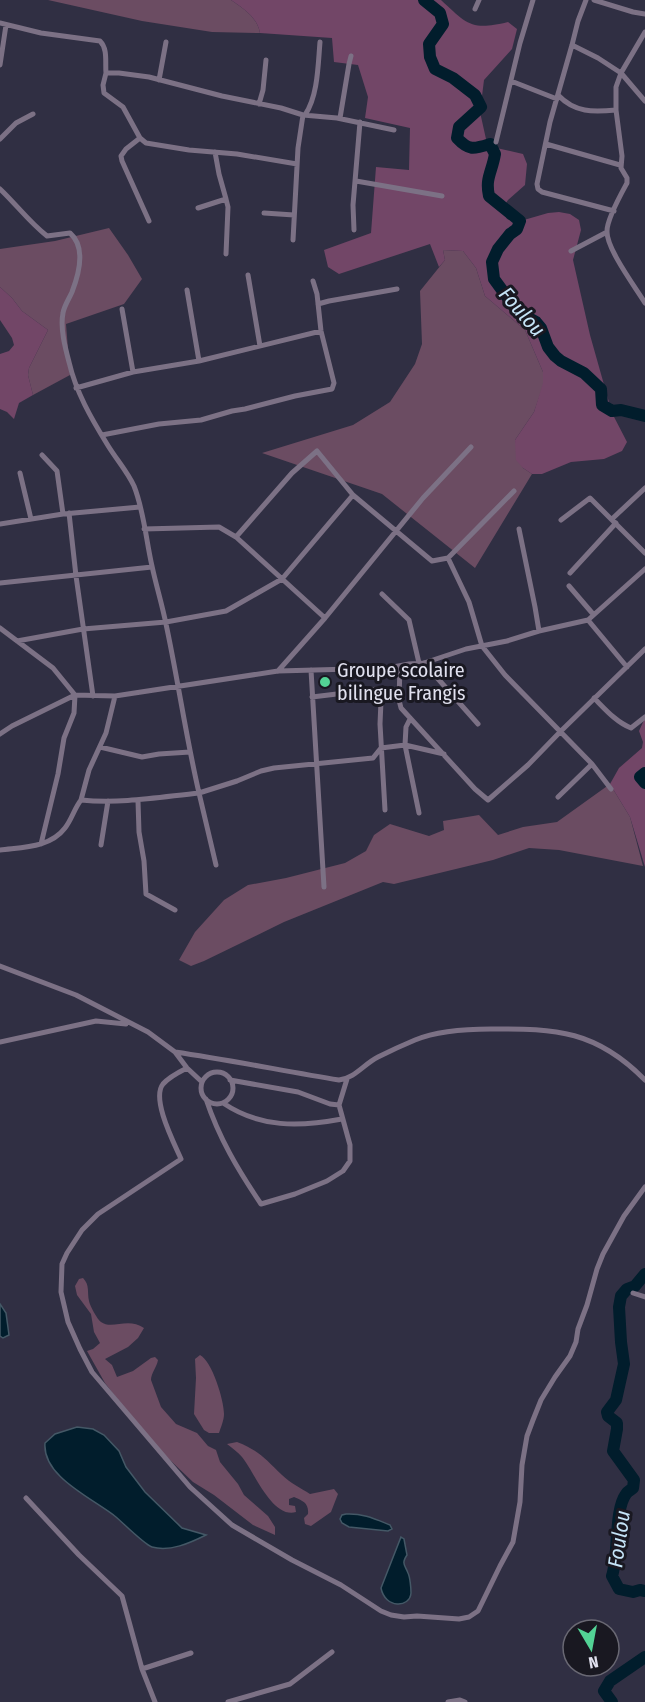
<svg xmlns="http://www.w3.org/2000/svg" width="645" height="1702" viewBox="0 0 645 1702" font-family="'Fira Sans Condensed',sans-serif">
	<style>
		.green { fill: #6b4c62 }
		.forest { fill: #724667 }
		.water { fill: #011d2c; stroke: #445866; stroke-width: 1.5 }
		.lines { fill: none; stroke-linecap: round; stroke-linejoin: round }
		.river { stroke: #011d2c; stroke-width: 12 }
		.street { stroke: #7c7185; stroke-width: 5 }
		.poi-dot { fill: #53d396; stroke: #191821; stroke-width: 2 }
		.labels { text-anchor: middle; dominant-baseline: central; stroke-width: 6; stroke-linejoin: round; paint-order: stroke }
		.poi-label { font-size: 20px; fill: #e0e0ee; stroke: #191821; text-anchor: start }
		.water-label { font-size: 21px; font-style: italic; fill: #c5e4f7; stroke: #191821 }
	</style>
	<rect width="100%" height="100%" fill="#302f43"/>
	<path class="green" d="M48,0H231C244,9 257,17 260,33L212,32L142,21Z
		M109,228L128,255L142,279L124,304L66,324L70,375L33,395L28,375L29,368L48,330L22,311L12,298L0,287V249L55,241Z
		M443,250L463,251L476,268L485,296L525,330L543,372L544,383L534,412L515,440L523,468L532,474L475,568L382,494L262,453L353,425L390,402L415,364L422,344L420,291L445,260Z
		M610,784L630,817L643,866L559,850L529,848L493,860L394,884L383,882L284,922L204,961L191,966L179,960L195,932L224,900L248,885L286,878L345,863L366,851L374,835L390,824L429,836L444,830L443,821L479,815L498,835L523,827L557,822Z
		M83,1278C90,1285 87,1292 89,1301C90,1306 97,1319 101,1322C112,1330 128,1317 144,1328L138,1338L128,1347L105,1359L112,1365L117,1377L133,1371L151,1358L155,1357L158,1360C157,1367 151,1373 151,1380L161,1407L176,1424L197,1433L208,1446L216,1450L220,1462L238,1484L244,1495L268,1516L275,1527V1535L253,1525L214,1495L193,1482L149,1440L105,1383L87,1351L93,1349L100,1343L94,1332L91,1314L77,1295L75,1286L79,1279Z
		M200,1355C212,1361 224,1400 224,1414C224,1420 221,1427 219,1433H209L204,1430L194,1414L196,1378L195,1359Z
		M237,1442C260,1451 265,1459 282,1475C290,1483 301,1488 310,1494L334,1489L338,1494L331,1512L311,1526L305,1524L304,1518L308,1514C309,1503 303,1501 294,1497L289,1499V1505L295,1506L296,1512C272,1519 254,1471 242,1457C238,1452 232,1448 227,1444Z"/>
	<path class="forest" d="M231,0H441C467,24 471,31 508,22L517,29L512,49L484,80L480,112L486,139L492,147L523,154L527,164L525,185L508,200L502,209L507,219L517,222L548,213L559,212L570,214L579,220L581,230L573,260L590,335L612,413L627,442L622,451L604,459L571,462L542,474H532L523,468L516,460L515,440L534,412L543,383V372L525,330L485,296L476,268L463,251L443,250L445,260L439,267L430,244L339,274L328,267L324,250L371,233L376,167L409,170L410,128L365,118L368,97L358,65L334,62L332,38L260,33C257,17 244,9 231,0Z
		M0,287L12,298L22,311L48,330L29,368L28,375L33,395L19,403L14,419L7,412L0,409V354L9,351L14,345L12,338L0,320Z
		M645,718V867L630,817L610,784L619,768L642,748L643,742L639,731Z"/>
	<path class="water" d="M0,1304L6,1313L9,1335L3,1338L0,1336Z
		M77,1427L93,1429L104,1435L119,1451L126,1467L145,1492L182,1528L206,1535C190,1543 170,1552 152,1547C145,1545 123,1523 116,1517C94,1499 42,1477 45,1443L55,1434Z
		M346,1514C362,1513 375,1519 390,1525L392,1529L388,1531L349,1527L342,1523L340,1519L342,1515Z
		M401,1537L404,1539L407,1555C401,1564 405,1565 408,1573C410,1577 411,1588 411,1593C410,1608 385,1609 381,1588Z"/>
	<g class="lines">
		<path class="river" d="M424,0L440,13L443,24L429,44L430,57L435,69L453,78L475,95L481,107L459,127L457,138C469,151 474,149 490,144L495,154C492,172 485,178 489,196L520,221L517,229L510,234L498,249L492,262L494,279L518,312L536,322L541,328L548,347L555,356L561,361L584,373L601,389L602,405L612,411L621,410L645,416
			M645,773L640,777L645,783
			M645,1274L635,1286L627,1289L621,1296L619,1307L621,1342L624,1364L616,1400L607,1412L608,1416L617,1423V1429L613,1451L634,1480L633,1488C631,1490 628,1491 626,1494C614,1510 619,1555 612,1576L619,1589L633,1592L640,1590L645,1591
			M612,1702L604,1691L610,1681L645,1657"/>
		<path class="street" d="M586,0L578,21L572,45L550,122L537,184L538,189L542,192L614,211
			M594,0L633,12L645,14
			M475,9L479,0
			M0,23L41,33L100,41C108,49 105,62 106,73H119L149,77L222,96L281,108L303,115L337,118L394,130
			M645,32L621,73L616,87V110L622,156L621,168L627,178V183C621,194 607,219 607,231C606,248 636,288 645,303
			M572,45L598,58L621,73L645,101
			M0,65L6,25
			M106,73L103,85L104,93L123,107L140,138L146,143L189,150L237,154L297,164
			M159,80L166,42
			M511,81L557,99
			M558,95C575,113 593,112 616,110
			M259,104L263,90L266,60
			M305,115C318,96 318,65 320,42
			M340,118L349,64L351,56
			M140,138L126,149L121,156L122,161L149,221
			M0,139L16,123L33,114
			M496,142L520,43L533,0
			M546,144L620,165
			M356,181L442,196
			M0,189C16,204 29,222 47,236L70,233C86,247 79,274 72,292C69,299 64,306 63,313C60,328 65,347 69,362C76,392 91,418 107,444C116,459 127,471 134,486C144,511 146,540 152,566C156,585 162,604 166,624C178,680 186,737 199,793L237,781L261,771L274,768L373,758L381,748L405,745L444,754
			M226,199L228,207L226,254
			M198,208L226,199L219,174L215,152
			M264,213L294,215
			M354,230L353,205L360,122
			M293,240L298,148L303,115
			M571,251L607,232
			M248,275L260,346
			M187,290L199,361
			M318,304L329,301L397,289
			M122,309L133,372
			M76,388L133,372L199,361L321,331
			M102,435L159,424L201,420L232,411L245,409L295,396L332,389L334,383L321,331L317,294L313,281
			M42,455L57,471L63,514
			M20,473L31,519
			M514,491L448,558L469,602L482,646L505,675L592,764L558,797
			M69,513L76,576L93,696
			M612,519L645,488
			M561,520L590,498L645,553
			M0,524L63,514L140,507
			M144,529L219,527L236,537L325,618
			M519,529L535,607L539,631
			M236,537L292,473L317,451L353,495L432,561L448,558
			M570,573L616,523
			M0,583L152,567
			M569,586L593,614
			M382,594L409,620L419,663
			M588,620L627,667
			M0,628L53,668L75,695L115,696L278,671L388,668L409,664L424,663L466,649L507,641L539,631L588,620L645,569
			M17,641L83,629L166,622L226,611L282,579L353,495
			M424,663L478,724
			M400,666L399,700L401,708L475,789L488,800L528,765L561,731L645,649
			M311,670L324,887
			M278,671L325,618L423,498L471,447
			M312,697L378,689L381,701L380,724L385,810
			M594,698C605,709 616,722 631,728L645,717
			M410,719L406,727L405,745L419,813
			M0,734L12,726L75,695
			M100,747L142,757L159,754L190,752
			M592,764L611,789
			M81,800L89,770L106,733L115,696
			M138,801L139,832L144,861L146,894L175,910
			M41,844L58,774L64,738L74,713L75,695
			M101,845L108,801
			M0,850C22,847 50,848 65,828C72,819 74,809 81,800C121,804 160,797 199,793L216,865
			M0,966L76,995L148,1032L175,1052L187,1068L202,1082
			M0,1042L96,1021L126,1024
			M175,1052C230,1060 284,1071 339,1080C355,1078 364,1064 378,1057C390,1051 403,1045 415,1040C437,1031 468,1029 491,1029C556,1028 597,1031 645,1080
			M187,1068C179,1072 169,1077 163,1084C151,1099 174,1143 181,1159L98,1214L82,1230L67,1253L62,1264L61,1292L68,1322L80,1349L92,1372L190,1487L232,1525L292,1560L341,1585L381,1611L391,1615L404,1617L417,1616L459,1619L469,1617L478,1611L500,1566L513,1542L520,1502L522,1465L527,1436L533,1420L541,1400L555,1377L570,1356L576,1342L578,1329L587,1305L597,1269L603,1254L624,1216L645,1187
			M201 1088a16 16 0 1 1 32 0a16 16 0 1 1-32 0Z
			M230,1080L298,1092L330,1104L339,1105
			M206,1099C219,1138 238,1170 261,1204L295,1194L327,1181L343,1171L350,1161V1145L339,1105L347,1079
			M223,1103C260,1128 299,1127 342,1119
			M633,1293L645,1297
			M26,1498L79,1555L122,1596L142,1669L155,1702
			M142,1669L191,1653
			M228,1702L290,1684L332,1652
			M448,1702L460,1700L465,1702"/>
	</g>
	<circle class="poi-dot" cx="325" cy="682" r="6"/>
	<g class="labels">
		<g class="poi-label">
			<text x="337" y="670">Groupe scolaire<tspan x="337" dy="23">bilingue Frangis</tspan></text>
		</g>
		<g class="water-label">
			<text transform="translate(522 312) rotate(49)">Foulou</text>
			<text transform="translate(619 1539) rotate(-82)">Foulou</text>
		</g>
	</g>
	<g transform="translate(591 1648) rotate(170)"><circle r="28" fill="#191821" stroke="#696873" stroke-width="1.5"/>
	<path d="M0-4.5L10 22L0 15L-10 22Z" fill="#53d396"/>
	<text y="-9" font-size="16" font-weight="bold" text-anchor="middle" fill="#e0e0ee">N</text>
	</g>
</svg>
